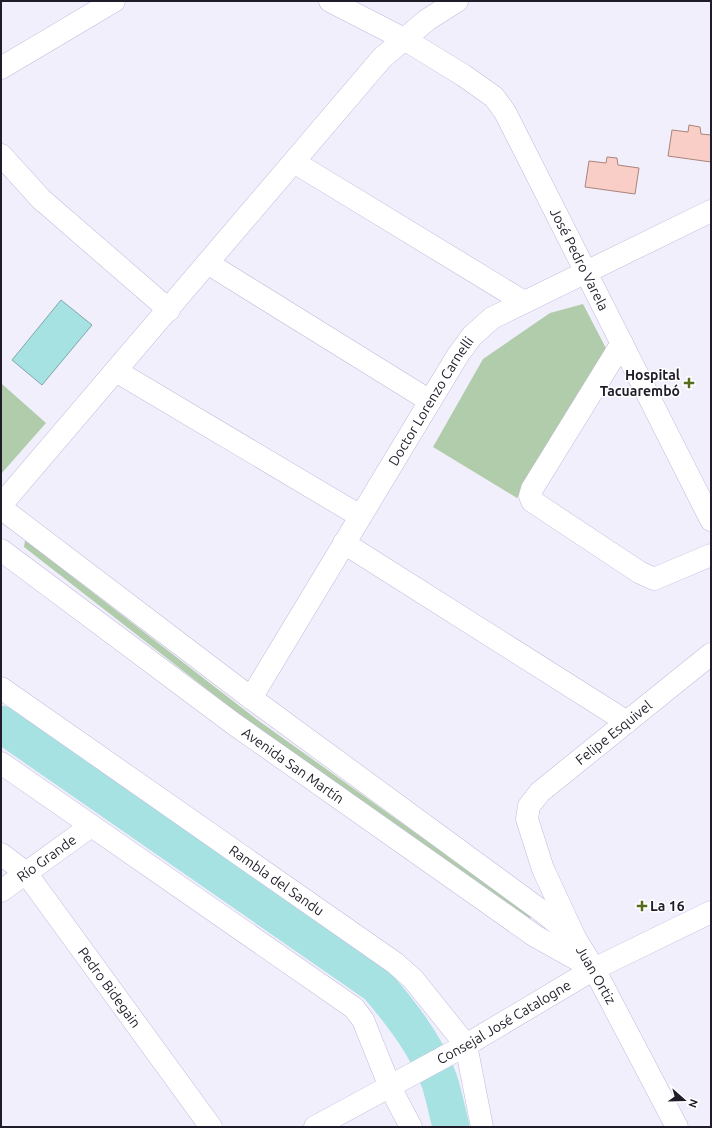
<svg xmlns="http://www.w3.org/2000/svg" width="712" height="1128" viewBox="0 0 712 1128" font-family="Ubuntu,sans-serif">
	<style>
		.green { fill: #b0ccaa }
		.water { fill: #a7e2e3; stroke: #7ea7ab }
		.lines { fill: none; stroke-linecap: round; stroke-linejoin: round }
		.river { stroke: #a7e2e3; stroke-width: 37 }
		.building { fill: #f9cec7; stroke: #aa847d }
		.minor-casing { stroke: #c2badc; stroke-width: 23 }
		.minor { stroke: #fff; stroke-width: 22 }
		.poi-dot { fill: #546c1c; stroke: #fff; stroke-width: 1.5 }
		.labels { text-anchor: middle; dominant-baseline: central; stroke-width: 3; stroke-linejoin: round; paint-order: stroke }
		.street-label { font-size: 14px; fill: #201c29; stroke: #fff }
		.poi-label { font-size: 14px; font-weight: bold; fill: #201c29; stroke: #fff; text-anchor: end }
	</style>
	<rect width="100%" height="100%" fill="#f2effd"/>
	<path class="green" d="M583,304L610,356L517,498L433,447L483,359L550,313Z
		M2,384L46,423L1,474V385Z
		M25,540L259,721L532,916L529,920L254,726L24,547Z"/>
	<path class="water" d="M61,300L92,325L42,385L12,360Z"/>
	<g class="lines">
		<path class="river" d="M1,724L377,985C401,1013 426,1045 439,1080C444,1095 447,1111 451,1127"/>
	</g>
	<path class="building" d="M689,125L700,127L701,134L711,135V162L668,156L672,130L688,132Z
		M607,157L617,158L618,165L639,168L635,194L585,187L589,161L606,163Z"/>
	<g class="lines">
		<defs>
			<g id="minor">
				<path id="s1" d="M330,1L404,39L463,75L494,97L505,112L711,520"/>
				<path d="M1,68L114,1"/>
				<path d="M1,155L41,199L169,310"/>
				<path d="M294,162L524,302"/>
				<path d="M209,264L430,401"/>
				<path d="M622,343L532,489L530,496L532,501L639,572L654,579L711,555"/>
				<path d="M116,371L360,516"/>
				<path d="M1,505L382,58L427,20L457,1"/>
				<path d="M1,508L251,698L543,912L575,938"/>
				<path d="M344,543L627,722"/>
				<path id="s2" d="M1,550L234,724L535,936L594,969"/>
				<path id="s3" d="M1,688L395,963L413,979L466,1045L482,1127"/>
				<path id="s4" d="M251,698L458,355L472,336L492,318L711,211"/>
				<path d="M1,763L354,1008L363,1020L390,1087L411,1127"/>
				<path id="s5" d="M1,854L26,873L211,1127"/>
				<path id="s6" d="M1,891L91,826"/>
				<path id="s7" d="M315,1127L466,1045L594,969L711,912"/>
				<path id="s8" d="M677,1127L594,969L575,938L543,869L527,819L529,806L540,792L711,654"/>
			</g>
		</defs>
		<use href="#minor" class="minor-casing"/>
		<use href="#minor" class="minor"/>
	</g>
	<g class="poi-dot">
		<path d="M687 377h4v4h4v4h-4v4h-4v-4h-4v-4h4z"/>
		<path d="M640 900h4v4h4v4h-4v4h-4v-4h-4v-4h4z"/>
	</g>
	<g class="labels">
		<g class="street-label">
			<text stroke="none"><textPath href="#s1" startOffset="374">José Pedro Varela</textPath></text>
			<text stroke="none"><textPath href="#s4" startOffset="347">Doctor Lorenzo Carnelli</textPath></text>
			<text stroke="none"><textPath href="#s8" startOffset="469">Felipe Esquivel</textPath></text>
			<text stroke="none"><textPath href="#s2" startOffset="363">Avenida San Martín</textPath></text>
			<text stroke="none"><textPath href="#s6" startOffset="56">Río Grande</textPath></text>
			<text stroke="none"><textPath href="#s3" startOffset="336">Rambla del Sandu</textPath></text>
			<text transform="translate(596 975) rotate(60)">Juan Ortiz</text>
			<text stroke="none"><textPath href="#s5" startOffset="173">Pedro Bidegain</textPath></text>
			<text stroke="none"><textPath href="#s7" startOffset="216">Consejal José Catalogne</textPath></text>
		</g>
		<g class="poi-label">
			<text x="680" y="375">Hospital<tspan x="680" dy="16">Tacuarembó</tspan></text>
			<text x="650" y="906" text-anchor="start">La 16</text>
		</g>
	</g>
	<rect width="712" height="1128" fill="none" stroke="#201c29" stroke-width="4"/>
	<g transform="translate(684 1100) rotate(110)" stroke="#ffffff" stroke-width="3" paint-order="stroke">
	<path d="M0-3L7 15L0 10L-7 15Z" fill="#201c29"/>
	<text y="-6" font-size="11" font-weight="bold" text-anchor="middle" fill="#201c29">N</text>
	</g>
</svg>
